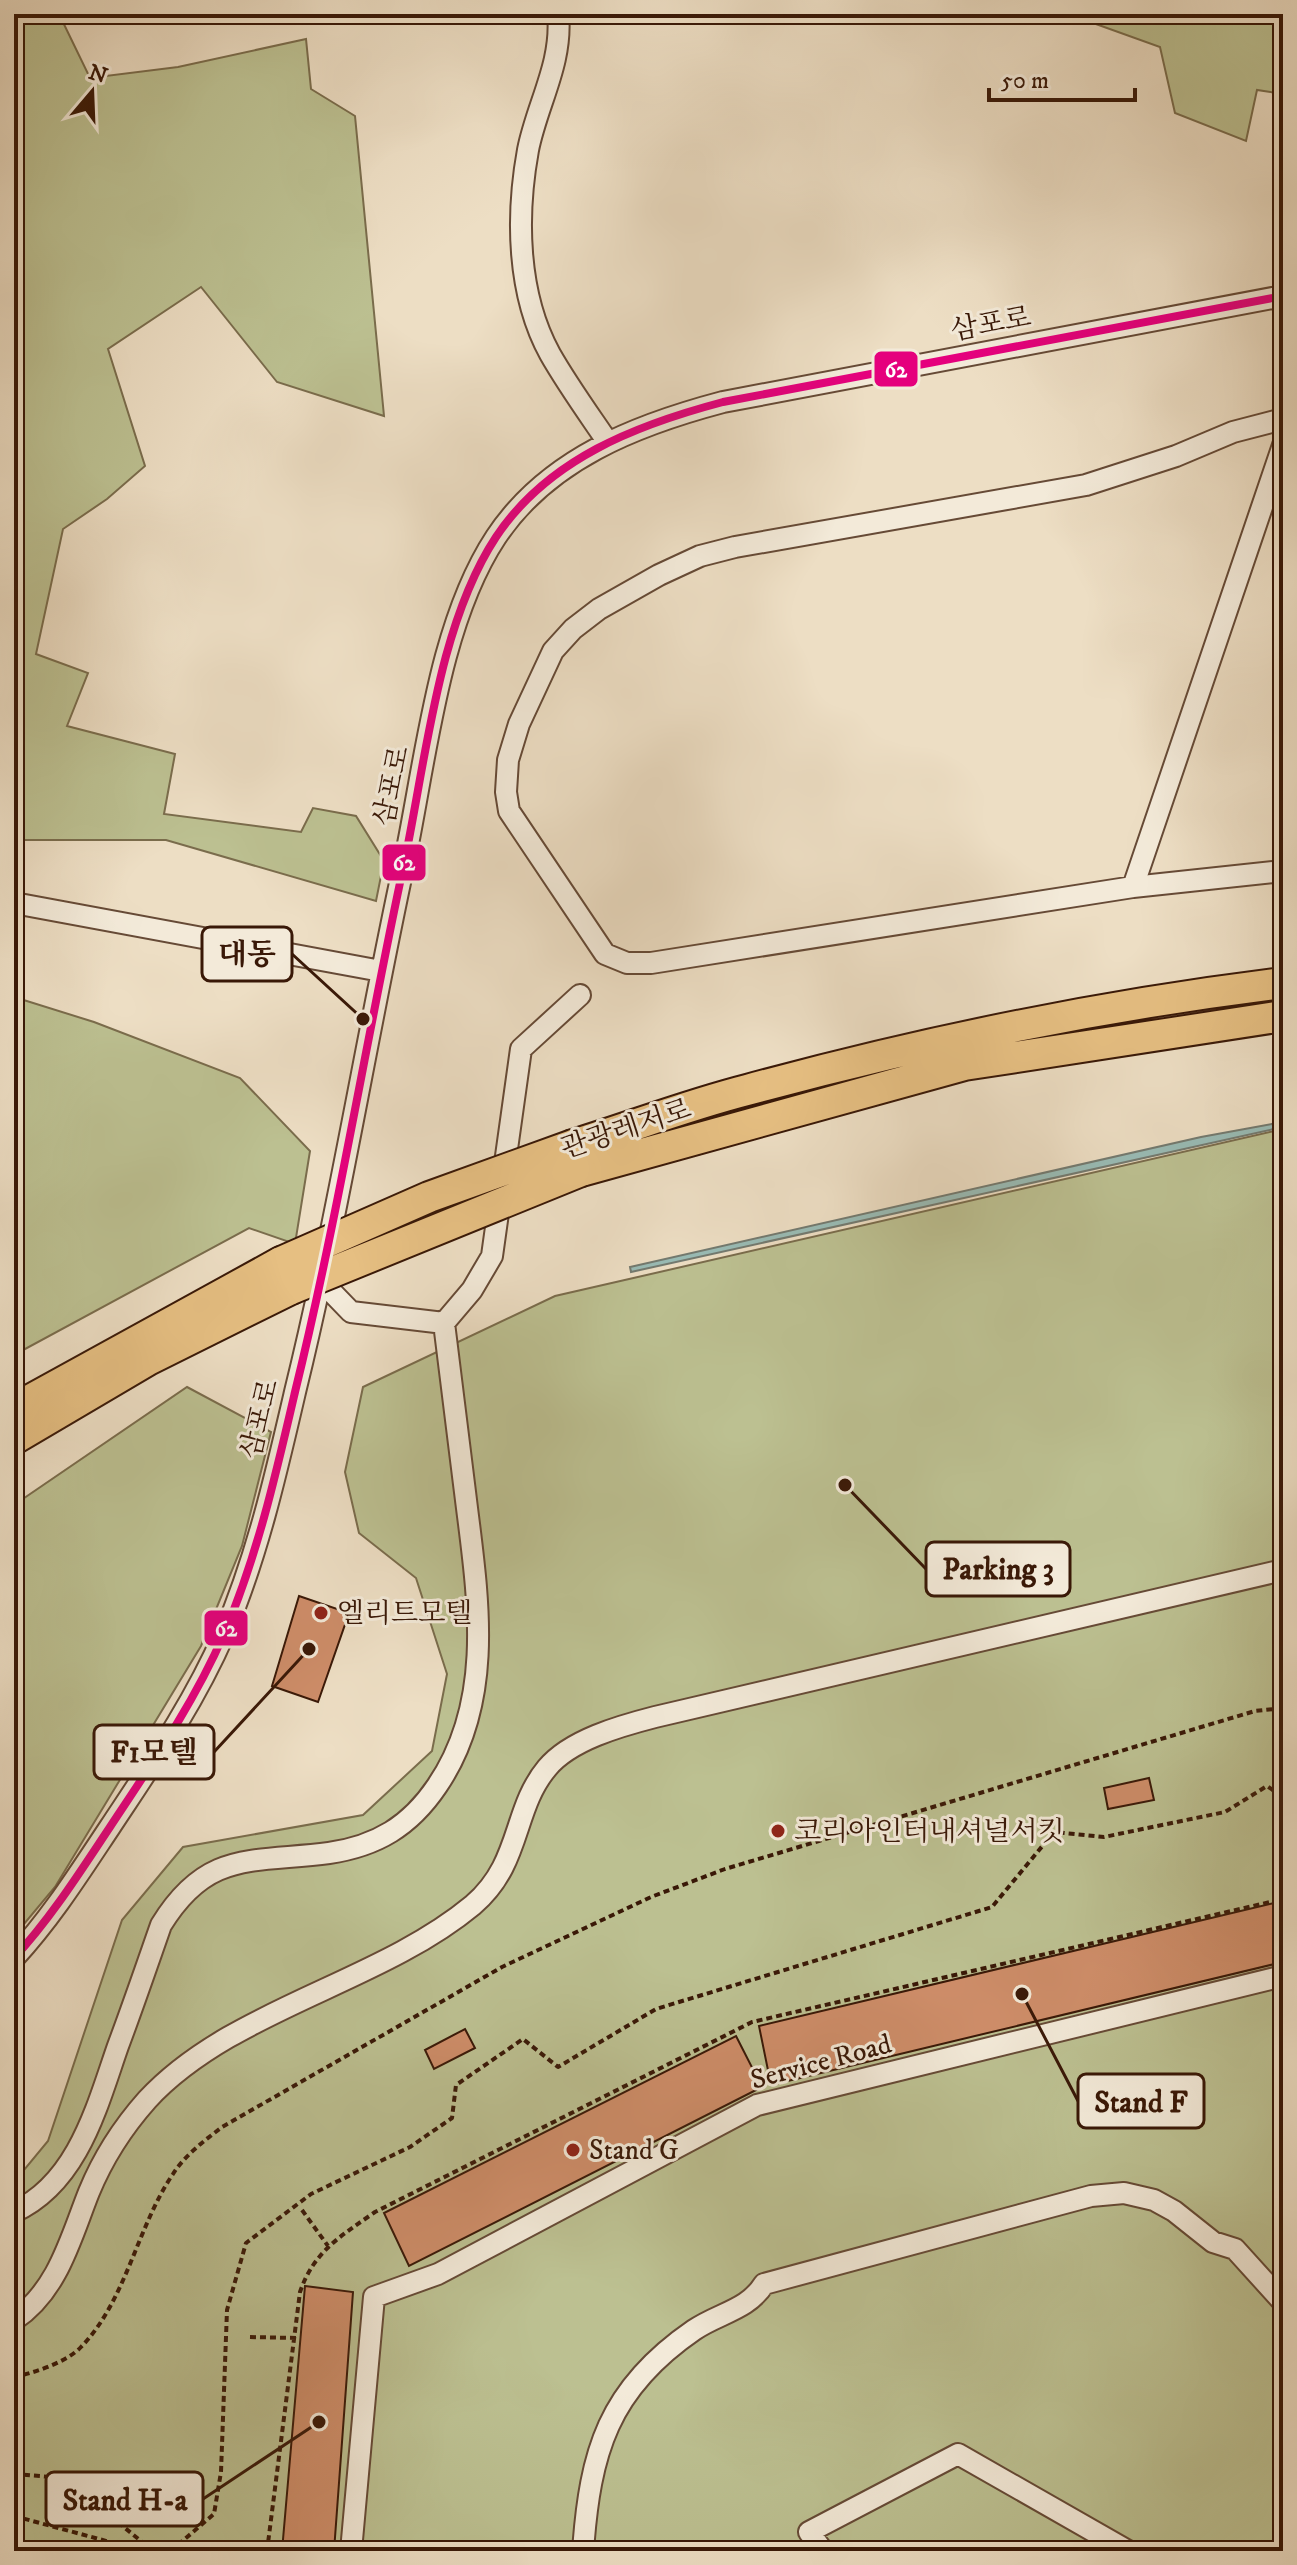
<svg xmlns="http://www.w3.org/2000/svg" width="1297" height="2565" viewBox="0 0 1297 2565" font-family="'IM FELL DW Pica','Noto Serif KR',serif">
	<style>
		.green { fill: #bcc091; stroke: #7a6c4c; stroke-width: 2 }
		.water { fill: #99bcb6; stroke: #737a70; stroke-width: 2 }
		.building { fill: #ce8d69; stroke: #391807; stroke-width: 2 }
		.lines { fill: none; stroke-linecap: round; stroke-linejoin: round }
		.minor-casing { stroke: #664a36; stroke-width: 24 }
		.highway-casing { stroke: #391807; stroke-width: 34 }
		.path { stroke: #391807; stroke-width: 4; stroke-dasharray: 6 4; stroke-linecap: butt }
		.minor { stroke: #f3ead9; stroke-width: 20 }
		.highway { stroke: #e6bf82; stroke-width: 30 }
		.highway-bridge-casing { stroke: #391807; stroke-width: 34; stroke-linecap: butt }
		.highway-bridge { stroke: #e6bf82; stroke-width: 30 }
		.bus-1-casing { stroke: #f3ead9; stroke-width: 14 }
		.bus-1 { stroke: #e5007d; stroke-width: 8 }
		.poi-dot { fill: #8f2418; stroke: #f3ead9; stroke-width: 3 }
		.labels { text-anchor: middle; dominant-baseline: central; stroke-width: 6; stroke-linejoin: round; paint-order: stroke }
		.street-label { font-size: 28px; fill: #391807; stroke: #f3ead9 }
		.poi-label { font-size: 28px; fill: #391807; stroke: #f3ead9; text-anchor: start }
		.leader { fill: none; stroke: #391807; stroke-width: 3 }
		.callout-dot { fill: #391807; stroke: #f3ead9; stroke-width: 3 }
		.callout { fill: #f3ead9; stroke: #391807; stroke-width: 3 }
		.callout-label { font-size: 30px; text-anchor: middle; font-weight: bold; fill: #391807 }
		.line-badge { stroke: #f3ead9; stroke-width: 3 }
		.badge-label { font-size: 22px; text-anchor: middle; font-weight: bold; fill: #fff }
	</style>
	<rect width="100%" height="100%" fill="#eddec4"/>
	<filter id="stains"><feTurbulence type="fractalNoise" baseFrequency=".0025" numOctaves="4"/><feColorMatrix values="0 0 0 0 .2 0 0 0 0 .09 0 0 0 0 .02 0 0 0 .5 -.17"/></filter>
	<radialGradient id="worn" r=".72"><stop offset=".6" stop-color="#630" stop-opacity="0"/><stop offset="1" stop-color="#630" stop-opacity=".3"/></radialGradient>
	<path class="green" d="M59,14L90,78L178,67L306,39L311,89L355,116L384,416L277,382L201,287L108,349L145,466L107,499L63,529L36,654L88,673L67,726L175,754L164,814L301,832L313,808L356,816L384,861L376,901L166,840H14V24Z
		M1068,14H1283V94L1257,90L1246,141L1175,113L1160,47Z
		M14,997L94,1022L240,1078L310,1151L295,1244L249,1228L14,1355Z
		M1283,1129V2551H14V2182L48,2141L122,1920L183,1847L363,1815L432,1751L447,1674L416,1578L359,1533L345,1472L363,1387L555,1296Z
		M187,1387L271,1432L242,1546L201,1646L55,1887L14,1936V1505Z"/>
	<path class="water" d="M1283,1122V1127L631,1272L630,1267L1201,1137Z"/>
	<path class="building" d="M299,1596L349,1613L318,1702L272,1686Z
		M1149,1778L1154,1800L1108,1809L1104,1788Z
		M1274,1903L1283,1938V1962L771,2085L759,2026Z
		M465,2029L475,2048L434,2069L425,2050Z
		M736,2036L762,2087L409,2266L384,2213Z
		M305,2286L353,2292L334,2551H282Z"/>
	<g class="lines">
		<defs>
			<path id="minor" d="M558,14C563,63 537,104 528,150C516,216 517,294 550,354C567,384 588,413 607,441
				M1283,419L1233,432L1176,456L1086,485L735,547L700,556L659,575L599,609L573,629L553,651L519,724L508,760L506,792L509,811L605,954L627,963H651L1133,887L1283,871
				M1133,887L1283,445
				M14,903L381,971
				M322,1282L351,1312L444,1323
				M14,1958C51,1918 80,1872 110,1827C151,1765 194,1703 224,1634C257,1557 276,1474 295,1392C338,1217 366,1040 404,864C426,760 438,625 496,537C548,459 636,425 723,402L1283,296
				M14,2212C78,2183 97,2106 118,2046C133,2006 147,1965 161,1925C207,1850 251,1863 329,1853C377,1846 410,1826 437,1786C497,1698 477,1591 465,1492C458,1435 451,1379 444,1323L472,1290L492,1256L521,1049L580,995
				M14,2320C58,2291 71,2237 89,2192C103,2158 123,2127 147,2100C231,2009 378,1984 473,1905C522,1863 512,1810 547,1768C570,1740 620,1726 655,1717L1283,1570
				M351,2551L374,2297L438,2274L757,2105L1283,1976
				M583,2551C590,2452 608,2389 694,2330C719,2313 748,2310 764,2284L1091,2196L1124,2193L1154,2200L1174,2211L1213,2242L1235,2249L1283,2302
				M823,2551L809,2532L958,2454L1128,2551"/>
			<path id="highway" d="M573,1145C631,1127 688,1105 747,1090C923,1042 1103,1005 1283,983
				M581,1171L964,1065L1283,1016
				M14,1409L281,1262
				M14,1439L148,1360L291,1289"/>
		</defs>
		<use href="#minor" class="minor-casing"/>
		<use href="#highway" class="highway-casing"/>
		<path class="path" d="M302,2210L328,2246
			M250,2337L296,2338
			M14,2377C34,2373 67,2362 81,2347C126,2301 137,2227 173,2174C185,2155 204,2141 222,2127L502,1967L651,1897L725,1869L1255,1711L1283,1708
			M14,2474L64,2478L147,2546
			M14,2516L110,2542L172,2550L214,2514L221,2472L227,2310L246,2243L311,2194L410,2147L452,2118L456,2085L523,2039L558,2067L656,2009L992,1907L1054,1832L1104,1837L1225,1812L1267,1786L1283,1797
			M267,2551L300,2292C314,2251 341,2236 375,2212L752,2022L1283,1899"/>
		<use href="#minor" class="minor"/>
		<use href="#highway" class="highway"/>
		<defs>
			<path id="highway-bridge" d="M281,1262L429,1197L573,1145
				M291,1289L581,1171"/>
		</defs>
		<use href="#highway-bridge" class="highway-bridge-casing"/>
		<use href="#highway-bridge" class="highway-bridge"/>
		<defs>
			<path id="bus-1" d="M14,1958C51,1918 80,1872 110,1827C151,1765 194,1703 224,1634C257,1557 276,1474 295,1392C338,1217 366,1040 404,864C426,760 438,625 496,537C548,459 636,425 723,402L1283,296"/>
		</defs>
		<use href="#bus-1" class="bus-1-casing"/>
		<use href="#bus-1" class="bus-1"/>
	</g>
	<g class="poi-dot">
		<circle cx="321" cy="1613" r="8"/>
		<circle cx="778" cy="1831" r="8"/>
		<circle cx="573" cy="2150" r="8"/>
	</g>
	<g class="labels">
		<g class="street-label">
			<text transform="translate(991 324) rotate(-10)">삼포로</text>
			<text transform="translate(392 786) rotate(-78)">삼포로</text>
			<text transform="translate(626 1129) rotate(-18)">관광레저로</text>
			<text transform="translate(260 1419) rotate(-76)">삼포로</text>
			<text transform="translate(821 2062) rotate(-15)">Service Road</text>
		</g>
		<g class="poi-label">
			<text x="337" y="1613">엘리트모텔</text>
			<text x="794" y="1831">코리아인터내셔널서킷</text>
			<text x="589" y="2150">Stand G</text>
		</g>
	</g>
	<path class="leader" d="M363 1019L292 954M845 1485L926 1569M309 1649L214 1752M1022 1994L1078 2101M319 2422L203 2499"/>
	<g class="callout-dot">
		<circle cx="363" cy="1019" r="8"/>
		<circle cx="845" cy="1485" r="8"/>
		<circle cx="309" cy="1649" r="8"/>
		<circle cx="1022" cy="1994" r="8"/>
		<circle cx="319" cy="2422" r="8"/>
	</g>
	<g class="callout">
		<rect x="202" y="927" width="90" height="54" rx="8"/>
		<rect x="926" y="1542" width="144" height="54" rx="8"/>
		<rect x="94" y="1725" width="120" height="54" rx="8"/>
		<rect x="1078" y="2074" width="126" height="54" rx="8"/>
		<rect x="46" y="2472" width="157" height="54" rx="8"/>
	</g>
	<g class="callout-label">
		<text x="247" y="964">대동</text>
		<text x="998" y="1579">Parking 3</text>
		<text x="154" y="1762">F1모텔</text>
		<text x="1141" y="2112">Stand F</text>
		<text x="125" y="2510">Stand H-a</text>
	</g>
	<g class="line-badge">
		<rect x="873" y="350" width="46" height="38" rx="8" fill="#e5007d"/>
		<rect x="381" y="843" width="46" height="39" rx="8" fill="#e5007d"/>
		<rect x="203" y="1609" width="46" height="38" rx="8" fill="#e5007d"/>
	</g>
	<g class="badge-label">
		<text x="896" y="377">62</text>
		<text x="404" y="870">62</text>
		<text x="226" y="1636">62</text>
	</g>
	<rect width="1297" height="2565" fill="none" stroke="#eddec4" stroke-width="48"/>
	<rect x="16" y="16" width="1265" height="2533" fill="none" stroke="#391807" stroke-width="4"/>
	<rect x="24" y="24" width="1249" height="2517" fill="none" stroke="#391807" stroke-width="2"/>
	<g transform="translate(92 92) rotate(19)" stroke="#f3ead9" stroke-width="6" paint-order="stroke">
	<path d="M0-6L14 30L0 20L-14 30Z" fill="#391807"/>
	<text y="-12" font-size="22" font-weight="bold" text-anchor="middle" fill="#391807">N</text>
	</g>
	<path d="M989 88v12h146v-12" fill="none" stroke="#391807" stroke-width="4"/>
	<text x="1001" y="88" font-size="24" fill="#391807" stroke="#f3ead9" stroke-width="6" paint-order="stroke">50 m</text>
	<rect width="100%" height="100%" filter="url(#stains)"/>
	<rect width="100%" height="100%" fill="url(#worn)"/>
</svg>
